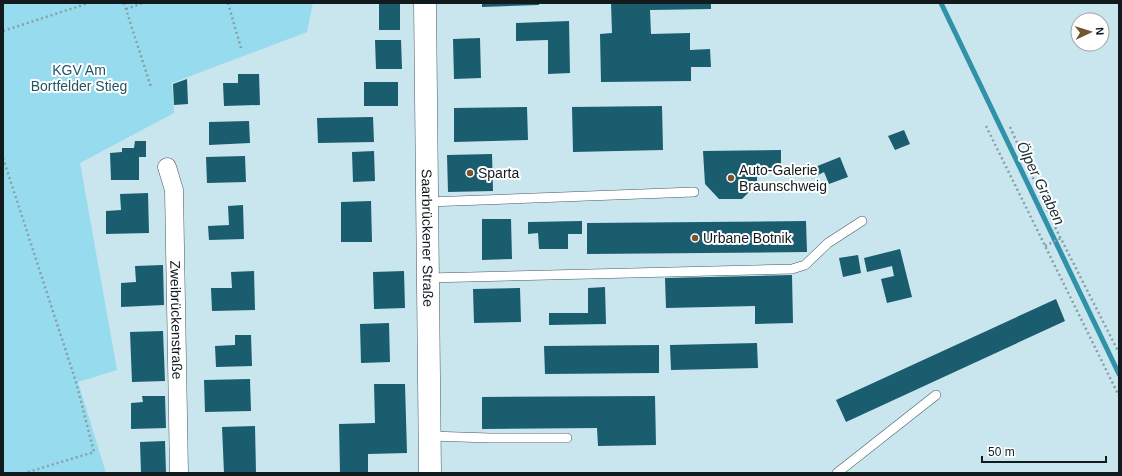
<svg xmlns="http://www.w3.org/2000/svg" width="1122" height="476" viewBox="0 0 1122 476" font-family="Helvetica,sans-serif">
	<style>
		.green { fill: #97dbee }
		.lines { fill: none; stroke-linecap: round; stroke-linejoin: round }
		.stream { stroke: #3091a9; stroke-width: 5 }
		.building { fill: #195d6e }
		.lane-casing { stroke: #435c63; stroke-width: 10 }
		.street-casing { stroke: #435c63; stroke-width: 19 }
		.secondary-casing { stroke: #435c63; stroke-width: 23 }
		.path { stroke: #889ea5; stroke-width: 2.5; stroke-dasharray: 2 3; stroke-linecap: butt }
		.lane { stroke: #fff; stroke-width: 9 }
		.street { stroke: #fff; stroke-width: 18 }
		.secondary { stroke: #fff; stroke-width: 22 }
		.poi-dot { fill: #77542d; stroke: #fff; stroke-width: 1.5 }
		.labels { text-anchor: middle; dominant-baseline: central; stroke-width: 4; stroke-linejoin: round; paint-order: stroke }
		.park-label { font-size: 14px; fill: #225664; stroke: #fff }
		.poi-label { font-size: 14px; fill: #111b1e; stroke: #fff; text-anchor: start }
		.street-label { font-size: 14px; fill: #111b1e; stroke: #fff }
		.water-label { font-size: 15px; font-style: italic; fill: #192f35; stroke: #fff }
	</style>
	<rect width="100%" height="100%" fill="#c9e5ee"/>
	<path class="green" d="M3,3H313L307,32L172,83L174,113L80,163L117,370L78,382L106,473H3Z"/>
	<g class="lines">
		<path class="stream" d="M941,3L1119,374"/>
	</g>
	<path class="building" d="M400,3V30H379V4Z
		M482,3H539V5L482,7Z
		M611,3H711V9L650,10L651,34L690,33V50L710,49L711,67H691V81L601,82L600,34L612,33Z
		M569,21L570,73L548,74V40L516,41V23Z
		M480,38L481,78L454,79L453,39Z
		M375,40H401L402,69H376Z
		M238,74H259L260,105L224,106L223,83H238Z
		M187,79L188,104L174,105L173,84Z
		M364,82H398V106H364Z
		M662,106L663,150L573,152L572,107Z
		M527,107L528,140L454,142V108Z
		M373,117L374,142L318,143L317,118Z
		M249,121L250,143L209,145V122Z
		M904,130L910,144L895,150L888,136Z
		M135,141H146V157H139V180H111L110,153L122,152V148H134Z
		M781,150V172H757V184L742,199H719L705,184L703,151Z
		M374,151L375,181L353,182L352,152Z
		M492,154L493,191L448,192L447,155Z
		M245,156L246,182L207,183L206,157Z
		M840,157L848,177L829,184L824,172L818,175L815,167Z
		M148,193L149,233L106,234V211L121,210L120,194Z
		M371,201L372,242H341V202Z
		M243,205L244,239L209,240L208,226L229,225L228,206Z
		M482,219H511L512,259L482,260Z
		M582,221V234H568V249H539L538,233L528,234V222Z
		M806,221L807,252L587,254V223Z
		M900,249L912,297L887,303L881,279L894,276L892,266L867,272L864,258Z
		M858,255L861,273L843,277L839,258Z
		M163,265L164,305L121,307V283L136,282L135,266Z
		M254,271L255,310L212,311L211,288H232L231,272Z
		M404,271L405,308L374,309L373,272Z
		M792,275L793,323L755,324V306L666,308L665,278Z
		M605,287L606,324L549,325V313H588V288Z
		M520,288L521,322L474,323L473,289Z
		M1056,299L1065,321L846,422L836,400Z
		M389,323L390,362L361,363L360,324Z
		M163,331L165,381L132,382L130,332Z
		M235,335H251L252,366L216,367L215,346L235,345Z
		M757,343L758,368L671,370L670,345Z
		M659,345V373L545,374L544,346Z
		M250,379L251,411L205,412L204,380Z
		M374,384H405L407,453L368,454V473H340L339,424L375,423Z
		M142,396H165L166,428L131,429V403L143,402Z
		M655,396L656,445L598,446L597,428L482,429V397Z
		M255,426L256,473H224L222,427Z
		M165,441L166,473H141L140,442Z"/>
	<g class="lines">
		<defs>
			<path id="lane" d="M427,202L694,192
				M428,278L792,269L805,265L828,243L862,221
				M430,436L490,438H567
				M837,473L936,395"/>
			<g id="street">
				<path id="s1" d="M167,167L174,190L179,473"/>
			</g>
			<g id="secondary">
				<path id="s2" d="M425,3L430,473"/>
			</g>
		</defs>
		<use href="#lane" class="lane-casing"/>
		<use href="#street" class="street-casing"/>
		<use href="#secondary" class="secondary-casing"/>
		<path class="path" d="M124,3L151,87
			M228,3L241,48
			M126,9L143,3
			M3,31L89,3
			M986,126L1119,396
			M1010,127L1055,227L1119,353
			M3,158L76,382L94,452L25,473
			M1045,246L1061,238"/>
		<use href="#lane" class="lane"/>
		<use href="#street" class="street"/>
		<use href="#secondary" class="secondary"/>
	</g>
	<g class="poi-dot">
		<circle cx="470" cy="173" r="4"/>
		<circle cx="731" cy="178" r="4"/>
		<circle cx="695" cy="238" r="4"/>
	</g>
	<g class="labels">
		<g class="park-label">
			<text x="79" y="70">KGV Am<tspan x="79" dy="16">Bortfelder Stieg</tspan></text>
		</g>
		<g class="poi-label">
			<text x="739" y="170">Auto-Galerie<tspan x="739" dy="16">Braunschweig</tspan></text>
			<text x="478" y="173">Sparta</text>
			<text x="703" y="238">Urbane Botnik</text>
		</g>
		<g class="street-label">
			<text stroke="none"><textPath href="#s2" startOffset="235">Saarbrückener Straße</textPath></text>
			<text stroke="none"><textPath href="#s1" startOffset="154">Zweibrückenstraße</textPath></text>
		</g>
		<g class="water-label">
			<text transform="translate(1041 183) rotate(64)">Ölper Graben</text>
		</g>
	</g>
	<rect width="1122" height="476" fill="none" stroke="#111b1e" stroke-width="8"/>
	<g transform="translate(1090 32) rotate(86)"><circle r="19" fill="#ffffff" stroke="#a0a4a5"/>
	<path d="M0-3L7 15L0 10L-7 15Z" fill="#77542d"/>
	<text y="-6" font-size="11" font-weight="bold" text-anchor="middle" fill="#111b1e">N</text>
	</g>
	<path d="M982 456v6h124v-6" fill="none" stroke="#111b1e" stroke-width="2"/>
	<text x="988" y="456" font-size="12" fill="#111b1e" stroke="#ffffff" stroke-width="3" paint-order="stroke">50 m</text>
</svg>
